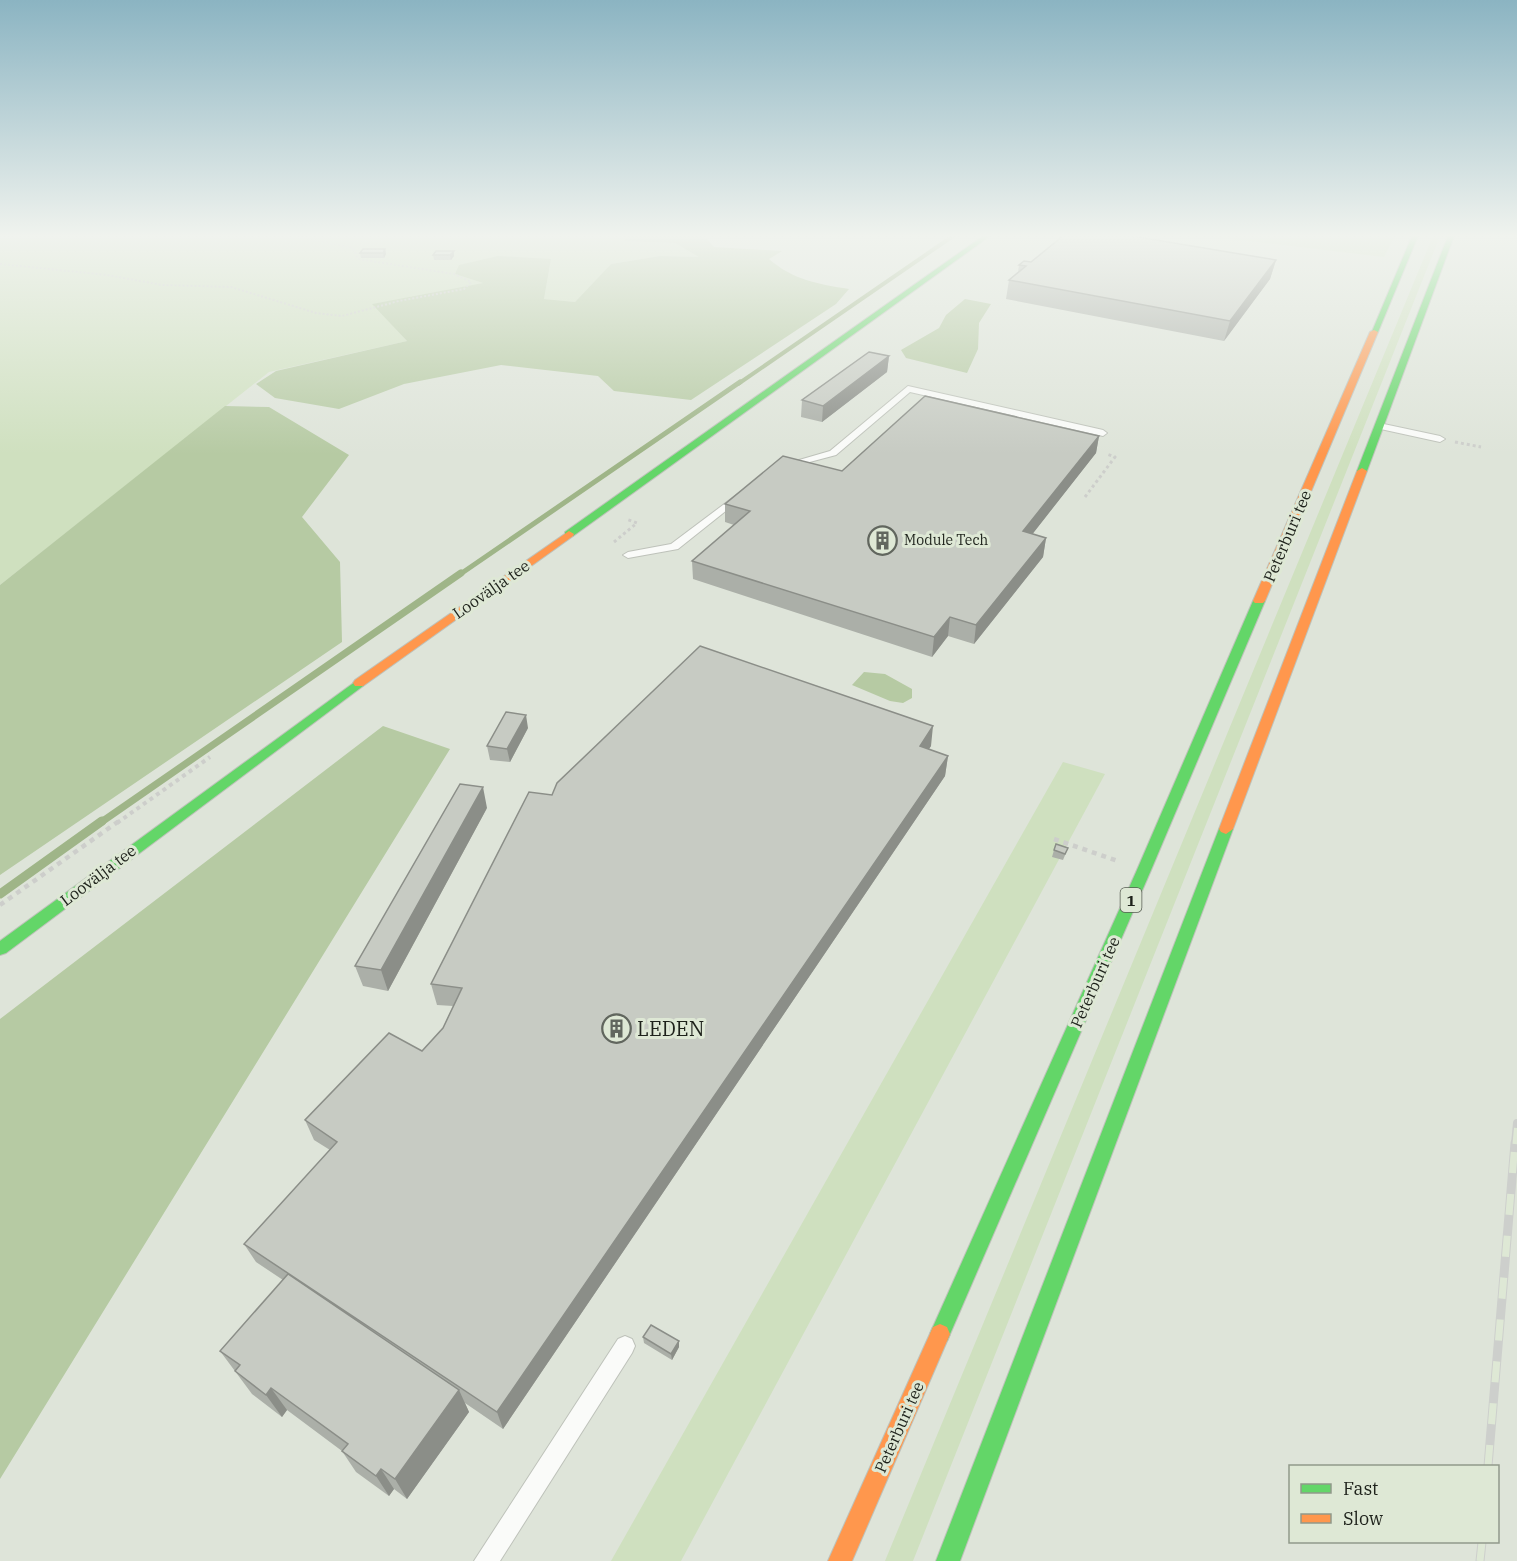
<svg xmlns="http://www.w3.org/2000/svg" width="1517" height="1561" viewBox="0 0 1517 1561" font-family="'IBM Plex Serif',serif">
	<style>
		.green { fill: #cfe0bf }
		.forest { fill: #b6caa3 }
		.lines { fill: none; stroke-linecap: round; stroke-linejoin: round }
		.stream-far3 { stroke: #9fb588; stroke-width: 4 }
		.stream-far2 { stroke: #9fb588; stroke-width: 5 }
		.stream-far1 { stroke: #9fb588; stroke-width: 7 }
		.stream { stroke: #9fb588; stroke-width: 9 }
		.lane-casing { stroke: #bec2ba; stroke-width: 2 }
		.fast-casing { stroke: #bec2ba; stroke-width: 2 }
		.slow-casing { stroke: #bec2ba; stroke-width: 2 }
		.path-far3 { stroke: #cdcecb; stroke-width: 2; stroke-dasharray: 2 2; stroke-linecap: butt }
		.path-far2 { stroke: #cdcecb; stroke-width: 3; stroke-dasharray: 3 3; stroke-linecap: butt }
		.path-far1 { stroke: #cdcecb; stroke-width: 4; stroke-dasharray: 4 4; stroke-linecap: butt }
		.path { stroke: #cdcecb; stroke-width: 4.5; stroke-dasharray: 5 5; stroke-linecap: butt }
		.lane { fill: #fafbf9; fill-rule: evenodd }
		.fast { fill: #63d668; fill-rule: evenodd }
		.slow { fill: #ff974d; fill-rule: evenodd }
		.rail-far1-casing { stroke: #cdcfcc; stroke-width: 8 }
		.rail-casing { stroke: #cdcfcc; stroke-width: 9 }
		.rail-far1 { stroke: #dee8d5; stroke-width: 5; stroke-dasharray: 16; stroke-linecap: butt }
		.rail { stroke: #dee8d5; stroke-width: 7; stroke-dasharray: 21; stroke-linecap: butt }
		.wall { fill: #abafa8 }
		.shaded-wall { fill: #8b8e88 }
		.building { fill: #c7cbc3; stroke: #8b8e88; stroke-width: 1.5 }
		.labels { text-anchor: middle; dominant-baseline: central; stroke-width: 6; stroke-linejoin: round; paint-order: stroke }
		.far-poi-label { font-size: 14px; fill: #1e221b; stroke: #dee8d5; text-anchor: start }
		.shield { fill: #dee8d5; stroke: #585d53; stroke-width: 1.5 }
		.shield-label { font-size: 15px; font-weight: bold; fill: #1e221b }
		.street-label { font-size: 16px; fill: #1e221b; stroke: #dee8d5 }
		.near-poi-label { font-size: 20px; fill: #1e221b; stroke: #dee8d5; text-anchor: start }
	</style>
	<rect width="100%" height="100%" fill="#dee4d9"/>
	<path class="green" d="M0,236H628L624,241L675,243L701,257L660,256L611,264L575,302L544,299L551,259L455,274L484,283L373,304L407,341L269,372L0,585Z
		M1206,236H1395L1384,257Z
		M1433,236H1440L913,1561H885Z
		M1063,762L1105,774L681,1561H611Z"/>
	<path class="forest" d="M628,236H704L714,247L782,251L769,259C793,280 818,284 849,289L836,304L691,400L614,391L598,376L501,365L404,384L339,409L275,398L256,384L276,371L407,341L372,304L483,283L455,274L459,265L498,256L551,259L544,299L575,302L611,264L660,256L699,257L675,243L624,241Z
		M965,299L991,304L979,323L978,349L967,373L906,358L901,350L939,328L946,315Z
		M225,406L269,407L349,455L302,517L340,562L342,642L0,875V585Z
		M864,672L885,674L912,689V698L903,703L890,701L852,685Z
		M383,726L450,749L0,1479V1019Z"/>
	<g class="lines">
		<path class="stream-far3" d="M738,384L953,236"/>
		<path class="stream-far2" d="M459,575L740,382"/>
		<path class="stream-far1" d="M100,823L461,573"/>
		<path class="stream" d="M0,894L102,821"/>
		<defs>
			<path id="lane" d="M908,386L1103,430L1107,433L1103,436L910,392L836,455L787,468L782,465L830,451Z
				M1379,423L1440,436L1445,439L1440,442L1376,428L1375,426Z
				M739,493L742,494V498L678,549L628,558L623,555L628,552L671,544Z
				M625,1336L632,1339L635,1346L632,1353L500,1561H474L618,1339Z"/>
			<path id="fast" d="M983,236H990L573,536H565V532Z
				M1412,236H1418L1378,332L1371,334Z
				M1448,236H1454L1367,471L1359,473L1357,471Z
				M1259,598L1265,601L1151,870L947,1341L940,1344L933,1341L930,1334L933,1327L1137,870L1253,601Z
				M359,679L365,683L363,686L6,953L0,955V941Z
				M1226,824L1233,829L960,1561H936L1219,829Z"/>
			<path id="slow" d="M1374,330L1378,332L1265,601L1263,603H1255L1253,601L1370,332Z
				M1362,468L1367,471L1233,829L1226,834L1221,832L1219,829L1357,471Z
				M569,531L574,534L573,536L363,686H355L353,683L355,680Z
				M940,1324L947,1327L950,1334L852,1561H828L933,1327Z"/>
		</defs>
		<use href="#lane" class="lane-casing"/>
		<use href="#fast" class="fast-casing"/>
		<use href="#slow" class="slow-casing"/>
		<path class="path-far3" d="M0,238L12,236
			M0,264L107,275L162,285L231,287L316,313L342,316L399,301L464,289L471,282L454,274L358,259L353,248L296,236"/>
		<path class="path-far2" d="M1455,442L1481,447
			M1085,497L1115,457L1107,454
			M614,542L637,523L626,519"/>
		<path class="path-far1" d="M117,823L210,757"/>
		<path class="path" d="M1054,839L1118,861
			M0,905L119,821"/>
		<use href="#lane" class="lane"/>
		<use href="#fast" class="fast"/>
		<use href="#slow" class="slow"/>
		<defs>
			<path id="rail-far1" d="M1515,1144L1517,1123"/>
			<path id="rail" d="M1488,1466L1515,1143
				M1480,1561L1482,1542"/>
		</defs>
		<use href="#rail-far1" class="rail-far1-casing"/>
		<use href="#rail" class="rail-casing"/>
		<use href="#rail-far1" class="rail-far1"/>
		<use href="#rail" class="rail"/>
	</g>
	<path class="wall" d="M1058,236H1132L1276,260L1270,279L1224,341L1006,299L1009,280L1018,272L1019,265L1031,262L1057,240Z
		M385,249L386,254L384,258H361L360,253Z
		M436,251L454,256L451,260H434L433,255Z
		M889,356L887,372L822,422L801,417L802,400Z
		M1099,436L1096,453L1032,534L1046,538L1043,557L974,644L948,636L932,657L693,579L692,561L734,525L725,522V504L842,471Z
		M528,728L510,762L490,760L487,746Z
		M931,746L929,749L948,756L945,776L503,1429L465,1403L469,1412L407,1499L394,1489L389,1496L356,1472L342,1451L287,1410L282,1417L252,1394L220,1351L283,1280L256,1262L244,1244L330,1150L314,1140L305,1120L422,1051L443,1028L453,1006L437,1005L431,984L552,795Z
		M487,808L388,991L363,986L355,966Z
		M1068,848L1063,860L1052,857L1054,850Z
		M643,1337L679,1347L672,1360L644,1343Z"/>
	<path class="shaded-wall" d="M385,249L386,254L384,258L383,253Z
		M454,251V256L451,260L450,255Z
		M1276,260L1270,279L1224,341L1230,321Z
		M889,356L887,372L822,422L823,406Z
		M1099,436L1096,453L1020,550L1023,531Z
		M1046,538L1043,557L974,644L976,625Z
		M950,617L948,636L932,657L934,637Z
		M526,715L528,728L510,762L507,749Z
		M933,726L931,746L917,766L920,746Z
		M948,756L945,776L503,1429L497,1412Z
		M483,787L487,808L388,991L381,970Z
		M679,1341V1347L672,1360L671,1354Z
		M271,1388L287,1410L282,1417L266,1395Z
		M459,1390L469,1412L407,1499L395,1479Z
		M381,1469L394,1489L389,1496L376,1476Z"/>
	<path class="building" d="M1063,236H1132L1276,260L1230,321L1009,280L1026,266L1019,265L1024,261L1031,262Z
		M363,249H385L383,253H360Z
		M436,251H454L450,255H433Z
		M869,352L889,356L823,406L802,400Z
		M925,396L1099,436L1023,531L1046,538L976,625L950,617L934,637L692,561L750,511L725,504L783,456L842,471Z
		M700,646L933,726L920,746L948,756L497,1412L244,1244L337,1142L305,1120L389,1033L422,1051L443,1028L462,988L431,984L529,792L552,795L557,783Z
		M506,712L526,715L507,749L487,746Z
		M460,784L483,787L381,970L355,966Z
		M1056,844L1068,848L1065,854L1054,850Z
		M288,1274L459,1390L395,1479L381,1469L376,1476L342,1451L348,1444L271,1388L266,1395L235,1371L240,1365L220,1351Z
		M651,1325L679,1341L671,1354L643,1337Z"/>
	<linearGradient id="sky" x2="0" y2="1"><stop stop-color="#8bb4c2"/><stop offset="0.52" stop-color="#f0f3ee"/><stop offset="1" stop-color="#f0f3ee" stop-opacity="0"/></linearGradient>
	<rect width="1517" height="454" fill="url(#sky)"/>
	<defs>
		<symbol id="building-ring" viewBox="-11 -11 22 22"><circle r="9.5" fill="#dee8d5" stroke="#61665e" stroke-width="1.5"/><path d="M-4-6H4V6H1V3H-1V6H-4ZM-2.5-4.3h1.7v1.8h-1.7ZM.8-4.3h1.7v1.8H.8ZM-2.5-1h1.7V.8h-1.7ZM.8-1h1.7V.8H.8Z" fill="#61665e"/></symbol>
	</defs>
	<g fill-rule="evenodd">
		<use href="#building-ring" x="866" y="524" width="33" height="33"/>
		<use href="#building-ring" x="600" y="1012" width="33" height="33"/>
	</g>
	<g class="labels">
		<g class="far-poi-label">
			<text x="904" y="540">Module Tech</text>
		</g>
		<rect class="shield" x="1120.5" y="888" width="21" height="24" rx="4.5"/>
		<g class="shield-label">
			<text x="1131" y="900">1</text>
		</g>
		<g class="street-label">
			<text transform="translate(1287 536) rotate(-67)">Peterburi tee</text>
			<text transform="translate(491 589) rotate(-35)">Loovälja tee</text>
			<text transform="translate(98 875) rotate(-37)">Loovälja tee</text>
			<text transform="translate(1095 982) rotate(-66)">Peterburi tee</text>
			<text transform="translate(899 1427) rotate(-66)">Peterburi tee</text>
		</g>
		<g class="near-poi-label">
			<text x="637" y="1028">LEDEN</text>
		</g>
	</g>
	<rect x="1289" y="1465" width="210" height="78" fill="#dee8d5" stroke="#91998b" stroke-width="1.5"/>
	<rect x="1301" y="1484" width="30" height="9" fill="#63d668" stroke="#91998b" stroke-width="1.5"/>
	<text x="1343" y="1495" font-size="18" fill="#1e221b">Fast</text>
	<rect x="1301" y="1514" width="30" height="9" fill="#ff974d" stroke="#91998b" stroke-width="1.5"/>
	<text x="1343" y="1525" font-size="18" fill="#1e221b">Slow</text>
</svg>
